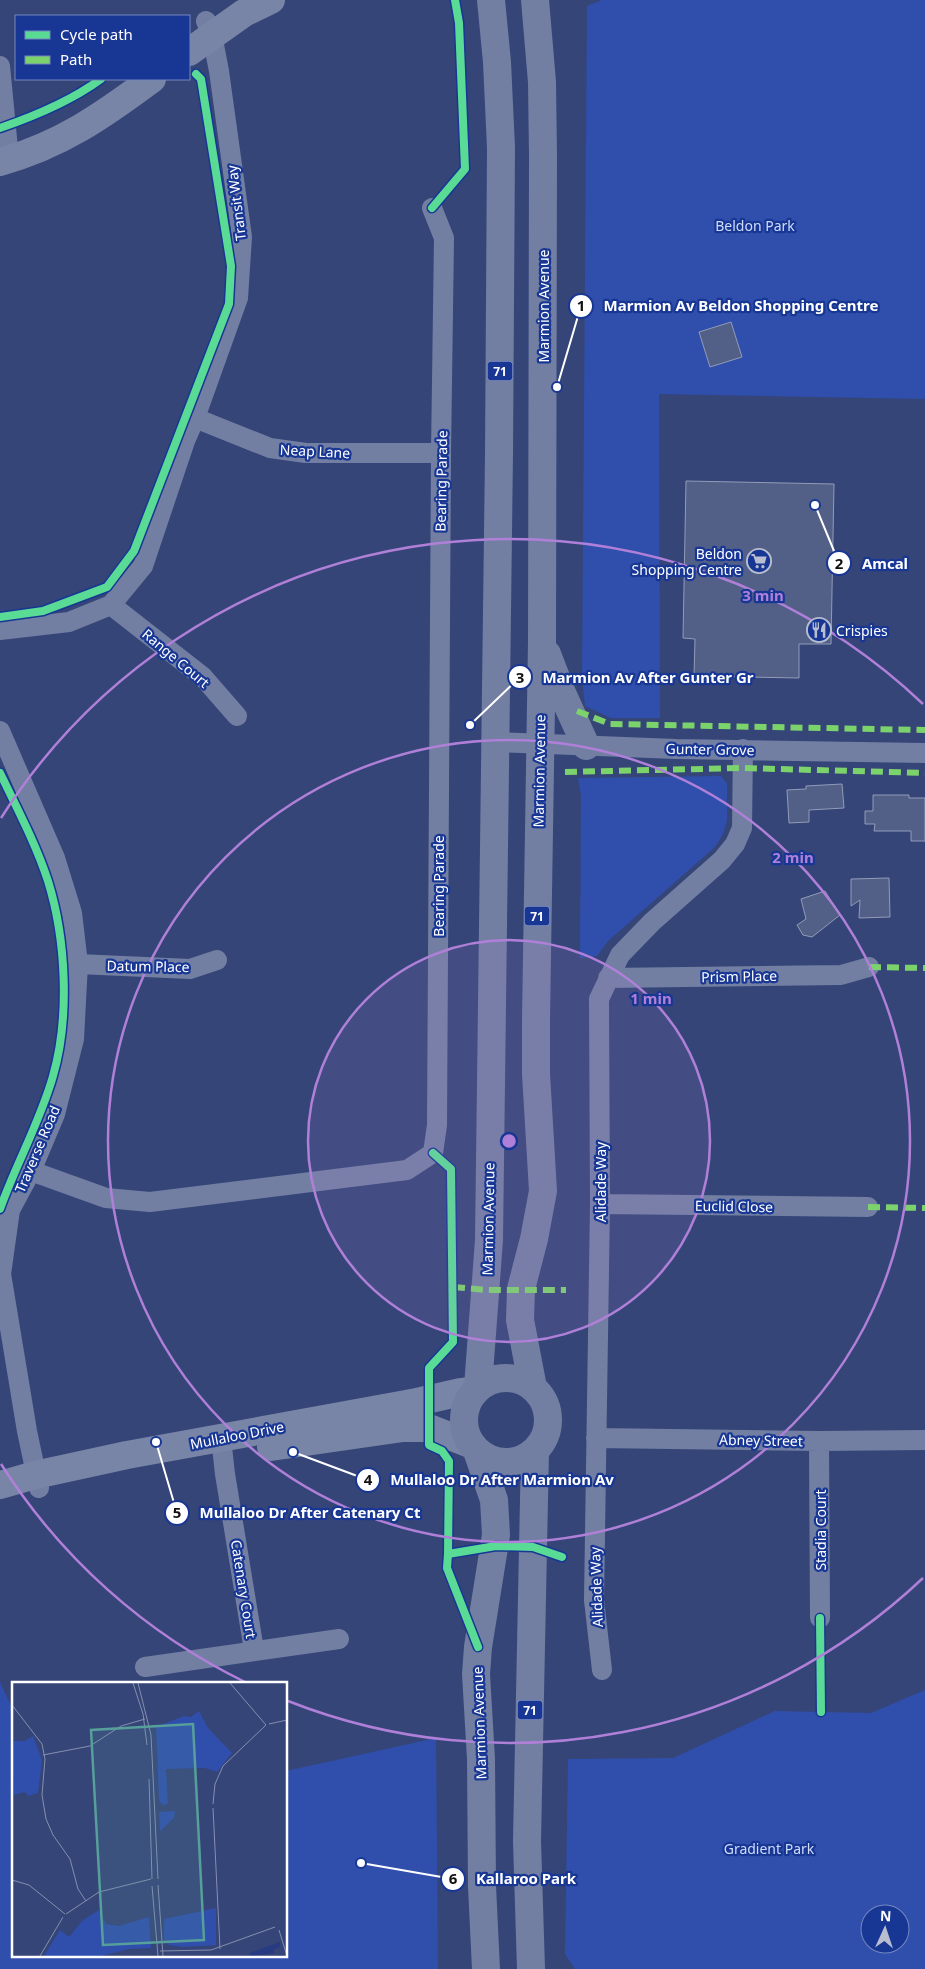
<svg xmlns="http://www.w3.org/2000/svg" width="925" height="1969" viewBox="0 0 925 1969" font-family="'Noto Sans',sans-serif">
	<style>
		.green { fill: #304fac; fill-rule: evenodd }
		.building { fill: #525f87; stroke: #929bb8 }
		.lines { fill: none; stroke-linecap: round; stroke-linejoin: round }
		.street { stroke: #727fa3; stroke-width: 20 }
		.secondary { stroke: #7985a7; stroke-width: 28 }
		.highway { stroke: #727ea2; stroke-width: 28 }
		.quiet { stroke: #7cd36c; stroke-width: 6; stroke-dasharray: 12 6; stroke-linecap: butt }
		.cycleway-casing { stroke: #183795; stroke-width: 11 }
		.cycleway { stroke: #5adb95; stroke-width: 8 }
		.ring { fill: none; stroke: #b080d9; stroke-width: 2.5 }
		.labels { text-anchor: middle; dominant-baseline: central; stroke-width: 4.5; stroke-linejoin: round; paint-order: stroke }
		.shield { fill: #183795; stroke: #bac3df; stroke-width: 1 }
		.shield-label { font-size: 12px; font-weight: bold; fill: #fff }
		.street-label { font-size: 14px; fill: #fff; stroke: #183795 }
		.park-label { font-size: 14px; fill: #d0dcfb; stroke: #183795 }
		.poi-label { font-size: 14px; fill: #fff; stroke: #183795; text-anchor: end }
		.inset-road { fill: none; stroke: #868fae; stroke-width: 1 }
		.view { fill: #579f9a; fill-opacity: 0.15; stroke: #579f9a; stroke-width: 2.5 }
		.inset-edge { fill: none; stroke: #fff; stroke-width: 2.5 }
		.centre { fill: #b080d9; stroke: #183795; stroke-width: 2.5 }
		.ring-label { font-size: 15px; text-anchor: middle; font-weight: bold; fill: #b080d9; stroke: #183795; stroke-width: 4.5; stroke-linejoin: round; paint-order: stroke }
		.leader { fill: none; stroke: #fff; stroke-width: 2 }
		.callout-dot { fill: #fff; stroke: #183795; stroke-width: 2 }
		.mark-label { font-size: 15px; text-anchor: middle; font-weight: bold; fill: #111 }
		.callout-label { font-size: 15px; text-anchor: middle; font-weight: bold; fill: #fff; stroke: #183795; stroke-width: 4.5; stroke-linejoin: round; paint-order: stroke }
	</style>
	<rect width="100%" height="100%" fill="#354578"/>
	<path class="green" d="M602,0H925V399L659,394L660,718H611L585,706L582,676L587,6Z
		M721,776L727,783V820L723,834L715,847L608,941L597,956L580,958L581,795L578,778Z
		M0,1682L14,1712V1955H286V1771L436,1738L438,1969H0Z
		M925,1690V1969H575L565,1954L568,1759L673,1758L775,1711L871,1713ZM870,1914H900V1944H870Z"/>
	<path class="building" d="M731,322L742,357L710,367L699,332Z
		M686,481L834,484L831,644H799V678L694,676L695,639L683,638Z
		M842,784L844,808L809,810V822L789,823L787,790L806,789V786Z
		M873,795H909V798H925V841H911V831H874L875,824H865V811H873Z
		M889,878L890,917L859,918L860,900L851,906V879Z
		M825,891L840,915L812,937L803,935L797,925L806,919L801,899Z"/>
	<g class="lines">
		<path class="street" d="M0,66L9,159
			M195,418L270,448L306,453H441
			M111,605L203,677L237,716
			M0,630L69,622L111,605L143,566L185,441L195,418L238,298L242,237L219,71L212,35L206,21
			M0,731L55,858L72,913L78,964L74,1039L55,1114L31,1171L10,1210L1,1274L27,1431L39,1488
			M495,742L676,749L925,753
			M78,964L190,969L217,960
			M608,978L841,975L869,967
			M31,1171L106,1198L150,1202L407,1170L433,1153L437,1125L441,453L444,238L432,208
			M600,1204L868,1207
			M221,1438L225,1474L254,1650
			M596,1438L819,1441L925,1440
			M819,1441L820,1618
			M145,1667L339,1639
			M602,1670L594,1600L600,1204L599,999L620,955L652,922L722,860L735,844L742,828L743,749"/>
		<path class="secondary" d="M189,52L244,13L271,0
			M0,162C61,145 102,116 152,79
			M271,1447L403,1428H429L470,1444
			M0,1485L35,1475L127,1455L417,1402L461,1392L475,1390"/>
		<path class="highway" d="M547,654L562,693L586,746
			M464 1420a42 42 0 1 1 84 0a42 42 0 1 1-84 0Z
			M478,1387L489,1240L499,454L501,148L497,62L491,0
			M533,1388L520,1320L521,1289L534,1239L543,1191L536,1074V1019L542,641L543,155L542,82L535,0
			M477,1451L494,1500L496,1535L478,1647L476,1674L481,1759L482,1886L486,1969
			M531,1969L527,1841L535,1451"/>
		<path class="quiet" d="M577,711L610,724L925,730
			M565,772L742,768L925,773
			M869,967L925,968
			M868,1207L925,1208
			M453,1287L487,1290H566"/>
		<defs>
			<path id="cycleway" d="M0,128C35,116 71,101 101,79
				M432,208L465,169L459,23L455,0
				M0,617L43,611L107,587L134,551L229,304L231,266L201,79L196,74
				M0,773C17,808 36,844 48,881C66,939 70,1017 53,1076C40,1122 16,1164 0,1209
				M433,1153L451,1169L453,1342L429,1368V1445L442,1451L449,1461L448,1554L496,1546L533,1547L562,1557
				M448,1554L447,1568L478,1647
				M820,1618L821,1712"/>
		</defs>
		<use href="#cycleway" class="cycleway-casing"/>
		<use href="#cycleway" class="cycleway"/>
	</g>
	<circle cx="509" cy="1141" r="201" fill="#b080d9" fill-opacity=".12"/>
	<g class="ring">
		<circle cx="509" cy="1141" r="201"/>
		<circle cx="509" cy="1141" r="401"/>
		<path d="M923 1578A602 602 0 0 1 288 1701M245 1682A602 602 0 0 1 1 1464M1 818A602 602 0 0 1 923 704"/>
	</g>
	<defs>
		<symbol id="supermarket-ring" viewBox="-11 -11 22 22"><circle r="9.5" fill="#183795" stroke="#b8bed0" stroke-width="1.5"/><path d="M-6-5.5h2.5l.6 2H6L4.5 2H-2.5L-4.4-4H-6ZM-1.5 3.2a1.3 1.3 0 1 0 .1 0ZM3 3.2a1.3 1.3 0 1 0 .1 0Z" fill="#b8bed0"/></symbol>
		<symbol id="restaurant-ring" viewBox="-11 -11 22 22"><circle r="9.5" fill="#183795" stroke="#b8bed0" stroke-width="1.5"/><path d="M-5-6h1v4h1v-4h1v4h1v-4h1v5L-1.5 .5V6h-2V.5L-5-1ZM5-6V6H3V1.5H1.5Q1.5-4 5-6Z" fill="#b8bed0"/></symbol>
	</defs>
	<g fill-rule="evenodd">
		<use href="#supermarket-ring" x="745" y="547" width="28" height="28"/>
		<use href="#restaurant-ring" x="805" y="616" width="28" height="28"/>
	</g>
	<g class="labels">
		<g class="shield">
			<rect x="487.5" y="361.5" width="25" height="19" rx="4"/>
			<rect x="524.5" y="906.5" width="25" height="19" rx="4"/>
			<rect x="517.5" y="1700.5" width="25" height="19" rx="4"/>
		</g>
		<g class="shield-label">
			<text x="500" y="371">71</text>
			<text x="537" y="916">71</text>
			<text x="530" y="1710">71</text>
		</g>
		<g class="street-label">
			<text transform="translate(236 203) rotate(-97)">Transit Way</text>
			<text transform="translate(543 306) rotate(-90)">Marmion Avenue</text>
			<text transform="translate(315 451) rotate(3)">Neap Lane</text>
			<text transform="translate(441 481) rotate(-89)">Bearing Parade</text>
			<text transform="translate(176 658) rotate(40)">Range Court</text>
			<text transform="translate(710 749) rotate(1)">Gunter Grove</text>
			<text transform="translate(539 771) rotate(-89)">Marmion Avenue</text>
			<text transform="translate(438 886) rotate(-90)">Bearing Parade</text>
			<text transform="translate(148 966) rotate(1)">Datum Place</text>
			<text transform="translate(739 976) rotate(-1)">Prism Place</text>
			<text transform="translate(37 1149) rotate(-67)">Traverse Road</text>
			<text transform="translate(600 1182) rotate(-90)">Alidade Way</text>
			<text transform="translate(734 1206) rotate(1)">Euclid Close</text>
			<text transform="translate(488 1219) rotate(-89)">Marmion Avenue</text>
			<text transform="translate(237 1435) rotate(-11)">Mullaloo Drive</text>
			<text transform="translate(761 1440) rotate(1)">Abney Street</text>
			<text transform="translate(820 1530) rotate(-90)">Stadia Court</text>
			<text transform="translate(596 1587) rotate(-92)">Alidade Way</text>
			<text transform="translate(244 1589) rotate(81)">Catenary Court</text>
			<text transform="translate(479 1723) rotate(-92)">Marmion Avenue</text>
		</g>
		<g class="park-label">
			<text x="755" y="225">Beldon Park</text>
			<text x="769" y="1848">Gradient Park</text>
		</g>
		<g class="poi-label">
			<text x="742" y="553">Beldon<tspan x="742" dy="16">Shopping Centre</tspan></text>
			<text x="836" y="630" text-anchor="start">Crispies</text>
		</g>
	</g>
	<g transform="translate(12 1682)">
		<rect width="275" height="275" fill="#354578"/>
		<path d="M187,29L196,46L220,71L205,90L193,86L154,87L156,122L150,123L147,118L144,45L172,34L179,35ZM21,54L30,78L26,111L16,114L13,110L2,113L0,59H13ZM163,129L162,136L148,149L147,130ZM204,226V263L172,265L157,263L152,258V237ZM87,228L94,242L107,244L137,235L139,266L117,267L89,274H32L48,248L57,255L71,238Z" fill="#304fac"/>
		<path d="M268,260V265L261,268L263,271L239,274L238,271Z" fill="#263b81"/>
		<path class="inset-road" d="M121,1L131,32L135,63M126,1L139,53L146,197M218,1L254,43M0,23L30,62L33,77L30,113L34,137L41,153L58,177L66,207L74,219M257,42L275,38M31,73L78,64L109,44L133,37M137,97L140,197M201,122L203,102L211,84L254,43M201,126L208,267M0,198L17,203L53,232M146,203L151,274M140,204L146,274M54,232L87,210L139,197M267,248L275,274M148,269L199,268L263,245M28,274L51,235"/>
		<path class="view" d="M181,42L192,258L91,263L79,48Z"/>
		<rect width="275" height="275" class="inset-edge"/>
	</g>
	<circle cx="509" cy="1141" r="8" class="centre"/>
	<g class="ring-label">
		<text x="763" y="601">3 min</text>
		<text x="793" y="863">2 min</text>
		<text x="651" y="1004">1 min</text>
	</g>
	<path class="leader" d="M557 387L581 306M815 505L839 563M470 725L520 677M293 1452L368 1480M156 1442L177 1513M361 1863L453 1879"/>
	<g class="callout-dot">
		<circle cx="557" cy="387" r="5"/>
		<circle cx="815" cy="505" r="5"/>
		<circle cx="470" cy="725" r="5"/>
		<circle cx="293" cy="1452" r="5"/>
		<circle cx="156" cy="1442" r="5"/>
		<circle cx="361" cy="1863" r="5"/>
		<circle cx="581" cy="306" r="12"/>
		<circle cx="839" cy="563" r="12"/>
		<circle cx="520" cy="677" r="12"/>
		<circle cx="368" cy="1480" r="12"/>
		<circle cx="177" cy="1513" r="12"/>
		<circle cx="453" cy="1879" r="12"/>
	</g>
	<g class="mark-label">
		<text x="581" y="311">1</text>
		<text x="839" y="569">2</text>
		<text x="520" y="683">3</text>
		<text x="368" y="1485">4</text>
		<text x="177" y="1518">5</text>
		<text x="453" y="1884">6</text>
	</g>
	<g class="callout-label">
		<text x="741" y="311">Marmion Av Beldon Shopping Centre</text>
		<text x="885" y="569">Amcal</text>
		<text x="648" y="683">Marmion Av After Gunter Gr</text>
		<text x="502" y="1485">Mullaloo Dr After Marmion Av</text>
		<text x="310" y="1518">Mullaloo Dr After Catenary Ct</text>
		<text x="526" y="1884">Kallaroo Park</text>
	</g>
	<rect x="15" y="15" width="175" height="65" fill="#183795" stroke="#7487bf"/>
	<rect x="25" y="31" width="25" height="8" fill="#5adb95" stroke="#7487bf"/>
	<text x="60" y="40" font-size="15" fill="#ffffff">Cycle path</text>
	<rect x="25" y="56" width="25" height="8" fill="#7cd36c" stroke="#7487bf"/>
	<text x="60" y="65" font-size="15" fill="#ffffff">Path</text>
	<g transform="translate(885 1929) rotate(3)"><circle r="24" fill="#183795" stroke="#7487bf"/>
	<path d="M0-4L9 19L0 12L-9 19Z" fill="#b8bed0"/>
	<text y="-8" font-size="14" font-weight="bold" text-anchor="middle" fill="#ffffff">N</text>
	</g>
</svg>
